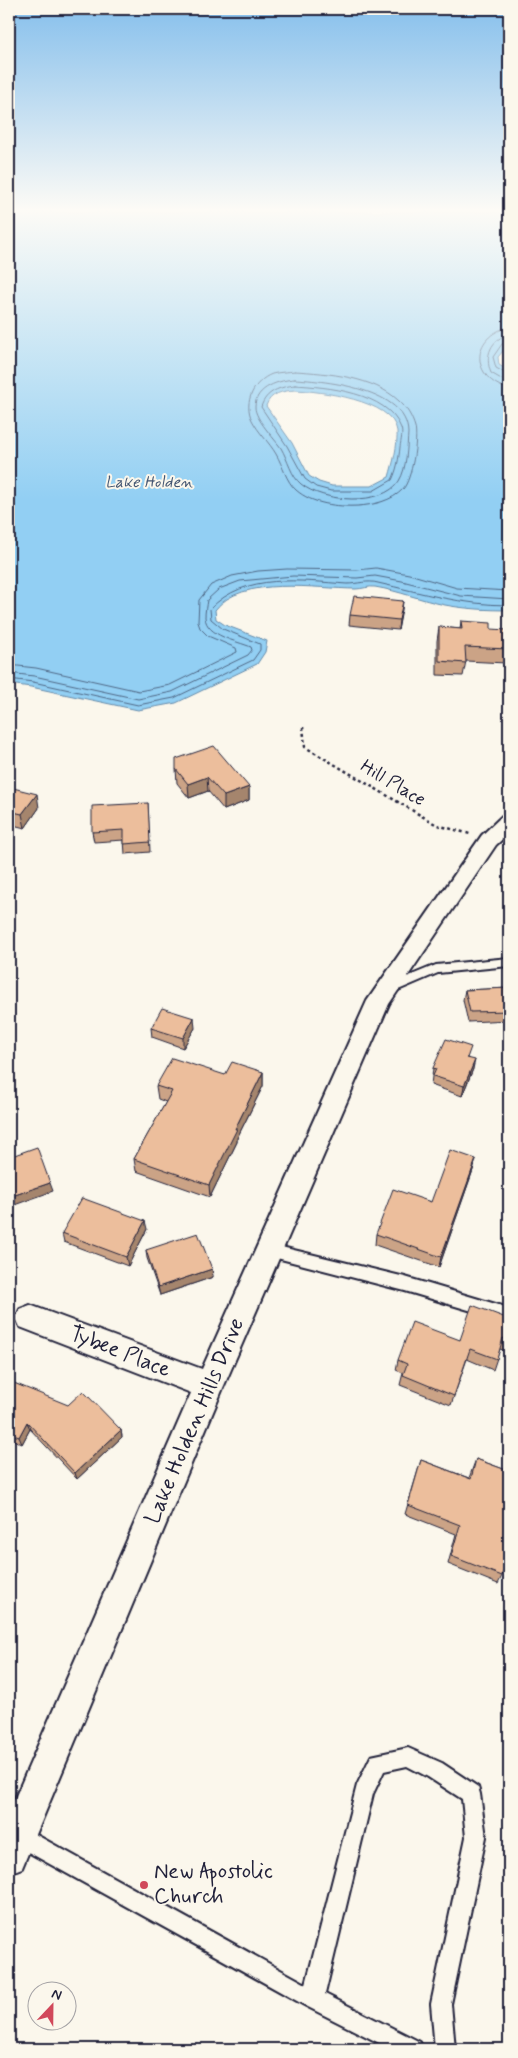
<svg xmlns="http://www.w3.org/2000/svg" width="518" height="2058" viewBox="0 0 518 2058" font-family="Mynerve,sans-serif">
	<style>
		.water { fill: #92cff3; stroke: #658aa9; fill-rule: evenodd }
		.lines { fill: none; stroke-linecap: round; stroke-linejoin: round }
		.shore { stroke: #4f6785; stroke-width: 1 }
		.service-casing { stroke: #22223b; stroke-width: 4 }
		.minor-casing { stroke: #22223b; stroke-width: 4 }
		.path { stroke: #22223b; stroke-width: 2.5; stroke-dasharray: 3 3; stroke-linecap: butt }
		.service { fill: #fbf7ec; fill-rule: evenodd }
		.minor { fill: #fbf7ec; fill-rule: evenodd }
		.wall { fill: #cba386; stroke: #22223b }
		.shaded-wall { fill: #a5856d; stroke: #22223b }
		.building { fill: #ecbe9c; stroke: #22223b }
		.poi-dot { fill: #d1495b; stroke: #fbf7ec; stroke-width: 2 }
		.labels { text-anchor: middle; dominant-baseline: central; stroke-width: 4; stroke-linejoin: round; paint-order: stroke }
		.far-water-label { font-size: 16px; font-style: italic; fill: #445672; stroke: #fbf7ec }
		.street-label { font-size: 19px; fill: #22223b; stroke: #fbf7ec }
		.near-street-label { font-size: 22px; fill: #22223b; stroke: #fbf7ec }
		.near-poi-label { font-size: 22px; fill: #22223b; stroke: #fbf7ec; text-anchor: start }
	</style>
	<rect width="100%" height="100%" fill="#fbf7ec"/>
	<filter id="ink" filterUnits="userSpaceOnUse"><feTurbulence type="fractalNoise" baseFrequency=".02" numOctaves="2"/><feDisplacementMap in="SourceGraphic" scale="10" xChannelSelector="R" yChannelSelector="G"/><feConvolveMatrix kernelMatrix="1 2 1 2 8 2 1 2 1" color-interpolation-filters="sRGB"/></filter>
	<g filter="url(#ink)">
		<path class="water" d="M9,212H509V344L498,357L499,365L509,371V610C488,610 466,609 445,605C421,600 399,591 375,587C369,586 362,589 356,589C317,589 241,575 215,610L216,619L225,625L267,641L265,652L257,664L176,703L138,710L31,687L9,684ZM295,390C319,391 393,400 397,431C398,445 393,463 389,477L372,486H332L319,482L309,476L292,443L266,406C270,393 283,391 295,390Z"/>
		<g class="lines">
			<path class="shore" d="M509,327C470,336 470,379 509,389
				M509,334C491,339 484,356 491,373L503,380L509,381
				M509,341L502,344L493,357L496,368L509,375
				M295,371C328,373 374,377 399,401C407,408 412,417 415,427C418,440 412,479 403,489C392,501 373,505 358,506C337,507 312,504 296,490C286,481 283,466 276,454C269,442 258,432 252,420C243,402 254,381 272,374C279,372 288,372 295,371Z
				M295,379C327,381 407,389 408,433C407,447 407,468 399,481C383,507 322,502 301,484C291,476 288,460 281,448C274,438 255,419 255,407C255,387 280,380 295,379Z
				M295,385C327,387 387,392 401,428C403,433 401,440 400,447C399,458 397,470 392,480L373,491H331L316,487L305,479L287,446L261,407C266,391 280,387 295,385Z
				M9,665L36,668L139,691L170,685L237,652L236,648L208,636L200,628L198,622L199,600L211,585L232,576L258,571L287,569L357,570L376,568L409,574L457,588L509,591
				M9,673L34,676L138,699L172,692L248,655L252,650L251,647C237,641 206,636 205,617C205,612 206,606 207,600L219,589L240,581L293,576L357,578L375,576L402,581L461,596L509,599
				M9,679L33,682L138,705L174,698L253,660L260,650V644L223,629L211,619L210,609C245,572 301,581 347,584C357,584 368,580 378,583C423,593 461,605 509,605"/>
			<defs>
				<path id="service" d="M509,958V966L438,973L389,994L385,992L383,989L385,986L436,965Z
					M269,1244L405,1277L509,1308V1322L405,1291L269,1256L264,1255L262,1250L264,1245Z
					M408,1748L442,1763L478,1787L480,1794L486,1837L451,2004L455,2049H435L431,2004L466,1837L462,1799L428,1777L407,1766L384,1771L373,1794L325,1994L420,2042L423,2049H391L306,2006L10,1842V1828L17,1825L24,1828L306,1984L357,1785L371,1756Z"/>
				<path id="minor" d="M509,814V833L496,845L389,1004L223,1388L22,1868L9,1873V1812L191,1393L20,1327L16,1318L20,1309L30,1305L202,1369L367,1001L482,835L502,816Z"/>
			</defs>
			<use href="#service" class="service-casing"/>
			<use href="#minor" class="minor-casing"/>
			<path class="path" d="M303,727L305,747L437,825L470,834"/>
			<use href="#service" class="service"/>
			<use href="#minor" class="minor"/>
		</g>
		<path class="wall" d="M403,601L398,630L349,625L350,615Z
			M461,621L491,629L508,649L506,663L466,661L463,676L437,675V641L439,627L460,629Z
			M176,769L249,787V800L224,810L208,791L189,798L177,783Z
			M9,787L39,808L25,828L9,824Z
			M148,803L150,852L125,854L124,840L94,842L92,832Z
			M509,988V1020L468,1022L463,1000L465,990Z
			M151,1028H195L183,1048L152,1037Z
			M469,1058L473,1069L462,1096L431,1085L433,1068Z
			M263,1072V1086L237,1138V1142L210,1197L136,1171L134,1159L166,1102L158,1099L156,1086L225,1075Z
			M476,1159L473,1170L439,1267L375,1245L376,1234L431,1202Z
			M147,1229L128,1266L64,1242L62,1233Z
			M146,1250L212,1269L213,1277L160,1295L147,1258Z
			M509,1319V1352L500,1349L493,1370L467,1359L451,1405L400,1385L403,1373L396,1370L398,1360L460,1340Z
			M9,1381L121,1430L122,1437L77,1479L30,1429L22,1444L9,1438Z
			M476,1459L509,1471V1556H507L502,1576L498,1584L448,1564L456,1534L405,1514L421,1460L469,1478Z"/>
		<path class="shaded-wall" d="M403,601L402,610L398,630L399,620Z
			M207,777L208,791L189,798L188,784Z
			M249,787V800L224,810V796Z
			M37,794L39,808L25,828L22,814Z
			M194,1018L195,1028L183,1048V1038Z
			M475,1060L473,1069L462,1096L464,1086Z
			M263,1072V1086L237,1138V1142L210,1197L209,1185L235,1129Z
			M476,1159L473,1170L439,1267L441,1257Z
			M50,1183L53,1191L9,1207V1197Z
			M145,1221L147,1229L128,1266L126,1257Z
			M212,1269L213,1277L160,1295L158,1287Z
			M27,1422L30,1429L22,1444L19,1437Z
			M121,1430L122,1437L77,1479L75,1473Z"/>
		<path class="building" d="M354,596L403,601L399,620L350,615Z
			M461,621L491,623V629L507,630L508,649L465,647L466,663L439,661V627L462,629Z
			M214,746L249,787L224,796L207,777L188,784L176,769V759Z
			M9,787L37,794L22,814L9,811Z
			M148,803L150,842L124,844V830L92,832V806Z
			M509,988V1011L470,1012L465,990Z
			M162,1008L194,1018L183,1038L151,1028Z
			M446,1039L471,1047L467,1058L475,1060L464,1086L433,1076L436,1069L433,1068Z
			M172,1058L225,1075L232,1062L263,1072L235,1129H237L209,1185L134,1159L172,1091L156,1086Z
			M37,1147L50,1183L9,1197V1157Z
			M450,1150L476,1159L441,1257L376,1234L393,1189L431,1202Z
			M82,1198L145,1221L126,1257L62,1233Z
			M198,1233L212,1269L158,1287L146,1250Z
			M472,1305L509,1319V1340L503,1338L497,1359L470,1349L454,1396L403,1375L407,1364L398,1360L412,1322L460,1340Z
			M9,1381L68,1405L83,1391L121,1430L75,1473L27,1422L19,1437L9,1433Z
			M476,1459L509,1471V1548L502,1576L451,1556L460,1525L408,1505L421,1460L471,1479Z"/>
	</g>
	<linearGradient id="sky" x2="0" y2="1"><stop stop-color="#85bfec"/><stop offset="0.42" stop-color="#fdfbf6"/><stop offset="1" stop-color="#fdfbf6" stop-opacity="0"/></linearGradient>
	<rect width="518" height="500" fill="url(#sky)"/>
	<circle class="poi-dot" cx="144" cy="1885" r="5"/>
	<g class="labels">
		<g class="far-water-label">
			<text x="149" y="482">Lake Holden</text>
		</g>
		<g class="street-label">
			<text transform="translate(393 783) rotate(31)">Hill Place</text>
		</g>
		<g class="near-street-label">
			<text transform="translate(120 1352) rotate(21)">Tybee Place</text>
			<text transform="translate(195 1421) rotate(-67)">Lake Holden Hills Drive</text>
		</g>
		<g class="near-poi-label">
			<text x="154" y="1872">New Apostolic<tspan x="154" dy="25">Church</tspan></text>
		</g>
	</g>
	<rect width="518" height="2058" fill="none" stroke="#fbf7ec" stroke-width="30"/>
	<rect x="15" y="15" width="488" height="2028" fill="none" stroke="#22223b" stroke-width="2" filter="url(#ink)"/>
	<g transform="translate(52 2006) rotate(22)"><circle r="24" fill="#fbf7ec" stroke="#a4a2a5"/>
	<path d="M0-4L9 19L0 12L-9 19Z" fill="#d1495b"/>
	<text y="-8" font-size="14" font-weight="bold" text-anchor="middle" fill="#22223b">N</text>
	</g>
</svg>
